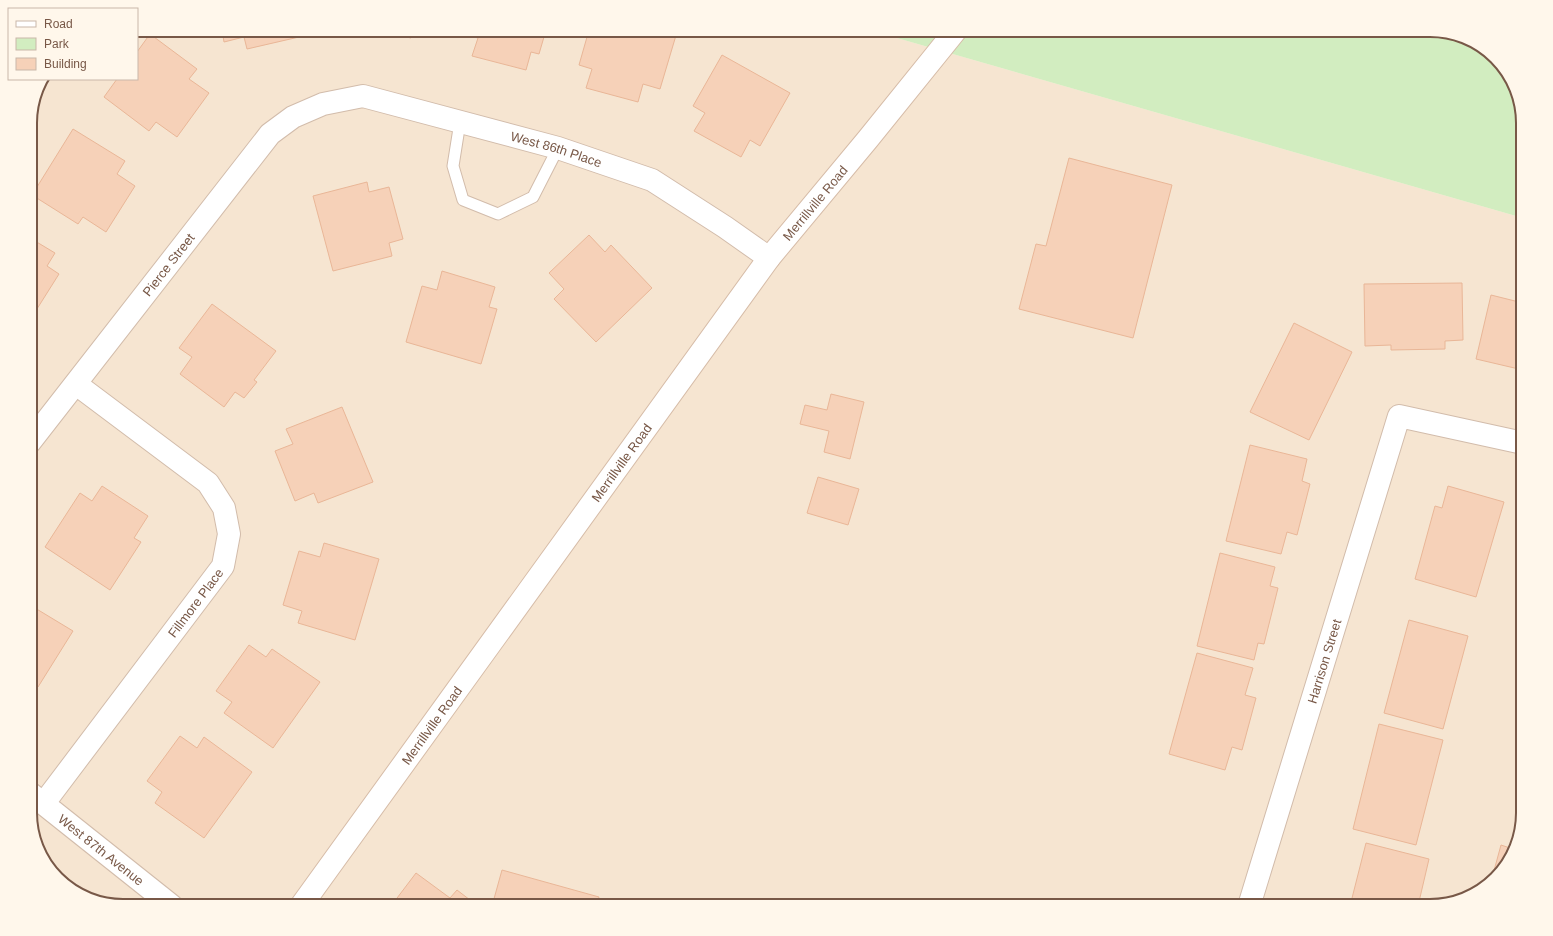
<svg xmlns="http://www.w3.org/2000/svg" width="1553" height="936" viewBox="0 0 1553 936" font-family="Arial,sans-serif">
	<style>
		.residential { fill: #f6e5d1 }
		.green { fill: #d2edc0 }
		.building { fill: #f6d1b8; stroke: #e9b697 }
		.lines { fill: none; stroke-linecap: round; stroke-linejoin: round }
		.lane-casing { stroke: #d2bcab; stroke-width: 13 }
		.street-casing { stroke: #d2bcab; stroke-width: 24 }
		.secondary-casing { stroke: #d6bca8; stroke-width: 24 }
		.lane { stroke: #fff; stroke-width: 11 }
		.street { stroke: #fff; stroke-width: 22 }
		.secondary { stroke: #fff; stroke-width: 22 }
		.labels { text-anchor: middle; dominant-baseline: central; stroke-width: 3; stroke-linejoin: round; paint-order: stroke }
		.street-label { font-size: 13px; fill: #785847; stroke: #fff7eb }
		.rim { fill: none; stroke: #785847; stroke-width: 2 }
	</style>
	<rect width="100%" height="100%" fill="#fef3e3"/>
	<path class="residential" d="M137,30H869L1523,218V813L1510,860L1476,894L1430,906H123L76,893L43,860L30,819V117L40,82L42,79H137Z"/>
	<path class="green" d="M869,30H1430L1477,43L1510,76L1523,117V218Z"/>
	<path class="building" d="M222,30H297L299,37L247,49L244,37L224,42Z
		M376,30H413L411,38Z
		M464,30H546L539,54L531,52L526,70L472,56L478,38L463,34Z
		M589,30H670L677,32L660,89L643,84L638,102L586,88L592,69L579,65Z
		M150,34L197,69L189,79L209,93L177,137L156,122L149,131L104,97L117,79H137V52Z
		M722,55L790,93L760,146L750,140L741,157L694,131L705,113L693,106Z
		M73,129L125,161L117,174L135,186L106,232L83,217L78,224L32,195Z
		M1069,158L1172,185L1133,338L1019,309L1036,244L1046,246Z
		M367,182L369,192L389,187L403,239L389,243L392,256L333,271L313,196Z
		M589,235L605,252L611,245L652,288L596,342L554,299L564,289L549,273Z
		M30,238L55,253L47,266L59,274L30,320Z
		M442,271L495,287L489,307L497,309L481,364L406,342L422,286L437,290Z
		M1462,283L1463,340L1445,341V349L1391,350V345L1365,346L1364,284Z
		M1491,295L1523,303V370L1476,359Z
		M212,304L276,351L254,380L257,382L244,398L235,392L224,407L180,374L192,357L179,348Z
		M1294,323L1352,352L1309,440L1250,412Z
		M831,394L864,402L850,459L824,452L829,431L800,424L805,405L827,410Z
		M342,407L373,482L318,503L314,493L295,501L275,451L293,444L286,429Z
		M1250,445L1307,459L1302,481L1310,484L1297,535L1287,532L1281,554L1226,541Z
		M818,477L859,489L848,525L807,513Z
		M102,486L148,516L134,538L141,542L110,590L45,547L80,493L92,501Z
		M1448,486L1504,502L1476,597L1415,579L1435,506L1442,508Z
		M324,543L379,559L355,640L298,623L302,611L283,605L299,551L320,557Z
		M1220,553L1275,567L1270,586L1278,588L1264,644L1258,643L1254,660L1197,646Z
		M30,605L73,631L38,687L30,682Z
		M1409,620L1468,636L1443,729L1384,713Z
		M249,645L266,657L272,649L320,682L273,748L224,713L232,702L216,691Z
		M1197,653L1253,668L1245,695L1256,698L1242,750L1232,747L1225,770L1169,754Z
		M1379,724L1443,740L1416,845L1353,829Z
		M180,736L197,748L204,737L252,772L204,838L155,803L162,792L147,781Z
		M1523,804V813L1516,837H1515Z
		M1366,843L1429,859L1418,906H1350Z
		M1501,845L1513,849L1510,860L1492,878Z
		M502,870L599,897L596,906H492Z
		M416,873L450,898L457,890L470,900L465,906H391Z
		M614,899L641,906H613Z
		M954,903L1053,906H954Z"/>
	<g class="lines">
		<defs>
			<path id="lane" d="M460,122L453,166L463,200L498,214L533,197L558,148"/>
			<g id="street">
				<path id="s1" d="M30,442L270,134L293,117L323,104L363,96L558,148L652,180L725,227L769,258"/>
				<path id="s2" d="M30,793L172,906"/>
				<path id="s3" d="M44,803L223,566L229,534L224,508L208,483L76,384"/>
				<path id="s4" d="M1249,906L1399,416L1523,443"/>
			</g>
			<g id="secondary">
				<path id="s5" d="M301,906L769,258L868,139L956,30"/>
			</g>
		</defs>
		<use href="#lane" class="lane-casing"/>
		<use href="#street" class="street-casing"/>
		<use href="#secondary" class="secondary-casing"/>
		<use href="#lane" class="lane"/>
		<use href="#street" class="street"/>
		<use href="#secondary" class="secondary"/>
	</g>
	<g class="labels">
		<g class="street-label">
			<text stroke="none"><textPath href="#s1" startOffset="693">West 86th Place</textPath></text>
			<text stroke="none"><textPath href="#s5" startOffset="871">Merrillville Road</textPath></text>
			<text stroke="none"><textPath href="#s1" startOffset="225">Pierce Street</textPath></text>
			<text stroke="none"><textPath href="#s5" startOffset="547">Merrillville Road</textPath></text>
			<text stroke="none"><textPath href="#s3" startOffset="251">Fillmore Place</textPath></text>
			<text stroke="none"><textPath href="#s4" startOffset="256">Harrison Street</textPath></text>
			<text stroke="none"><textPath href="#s5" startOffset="223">Merrillville Road</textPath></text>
			<text stroke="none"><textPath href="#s2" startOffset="91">West 87th Avenue</textPath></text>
		</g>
	</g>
	<path d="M0 0H1553V936H0ZM123 37H1430A86 86 0 0 1 1516 123V813A86 86 0 0 1 1430 899H123A86 86 0 0 1 37 813V123A86 86 0 0 1 123 37Z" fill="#fff7eb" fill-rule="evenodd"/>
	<path class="rim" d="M123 37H1430A86 86 0 0 1 1516 123V813A86 86 0 0 1 1430 899H123A86 86 0 0 1 37 813V123A86 86 0 0 1 123 37Z"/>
	<rect x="8" y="8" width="130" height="72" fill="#fff7eb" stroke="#c9b7a9"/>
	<rect x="16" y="21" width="20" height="6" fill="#ffffff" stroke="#c9b7a9"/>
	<text x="44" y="28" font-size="12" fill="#785847">Road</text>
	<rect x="16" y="38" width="20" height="12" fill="#d2edc0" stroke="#c9b7a9"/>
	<text x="44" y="48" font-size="12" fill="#785847">Park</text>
	<rect x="16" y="58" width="20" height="12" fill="#f6d1b8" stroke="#c9b7a9"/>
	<text x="44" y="68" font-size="12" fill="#785847">Building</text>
</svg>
